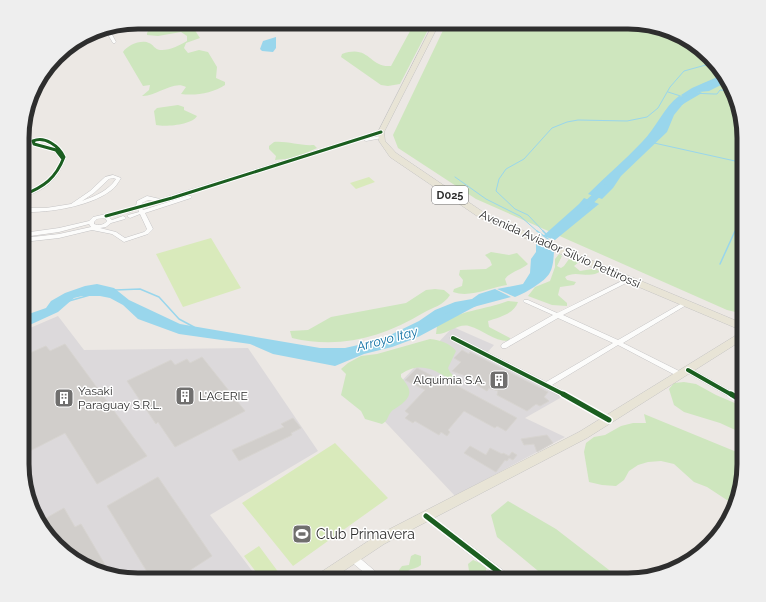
<svg xmlns="http://www.w3.org/2000/svg" width="766" height="602" viewBox="0 0 766 602" font-family="Raleway,sans-serif">
	<style>
		.industrial { fill: #dcd9db }
		.green { fill: #cee6be }
		.pitch { fill: #d9eabb }
		.water { fill: #99d6ec }
		.lines { fill: none; stroke-linecap: round; stroke-linejoin: round }
		.stream-far1 { stroke: #99d6ec; stroke-width: 1 }
		.stream { stroke: #99d6ec; stroke-width: 1.5 }
		.river { fill: #99d6ec; fill-rule: evenodd }
		.building { fill: #d1cecb; stroke: #d7d4d0 }
		.minor-casing { stroke: #c5c4c5; stroke-width: 1 }
		.primary-casing { stroke: #c6c5c4; stroke-width: 1 }
		.minor { fill: #fcfcfb; fill-rule: evenodd }
		.primary { fill: #e8e4d6; fill-rule: evenodd }
		.cycleway-far2-casing { stroke: #fff; stroke-width: 5 }
		.cycleway-far1-casing { stroke: #fff; stroke-width: 6 }
		.cycleway-casing { stroke: #fff; stroke-width: 8 }
		.cycleway-far2 { stroke: #1b5e20; stroke-width: 3 }
		.cycleway-far1 { stroke: #1b5e20; stroke-width: 4 }
		.cycleway { stroke: #1b5e20; stroke-width: 5 }
		.labels { text-anchor: middle; dominant-baseline: central; stroke-width: 3; stroke-linejoin: round; paint-order: stroke }
		.shield { fill: #fff; stroke: #6d6d6d; stroke-width: 1 }
		.shield-label { font-size: 11px; font-weight: bold; fill: #2e2e2e }
		.street-label { font-size: 12px; fill: #2e2e2e; stroke: #fff }
		.poi-label { font-size: 12px; fill: #2e2e2e; stroke: #fff; text-anchor: start }
		.water-label { font-size: 13px; font-style: italic; fill: #0d6fa3; stroke: #fff }
		.near-poi-label { font-size: 14px; fill: #2e2e2e; stroke: #fff; text-anchor: start }
		.rim { fill: none; stroke: #2e2e2e; stroke-width: 5 }
	</style>
	<rect width="100%" height="100%" fill="#ece8e4"/>
	<path class="industrial" d="M58,316L84,350L248,348L318,451L210,515L259,580H130L94,571L61,551L34,515L22,472L23,331Z
		M453,327L494,345L485,355L562,397L525,418L565,437L455,496L374,410Z"/>
	<path class="green" d="M169,22C189,22 189,20 200,38L186,43L184,48L188,53L199,50L208,52L217,67L216,78L225,82V85C213,93 196,96 181,94L186,87C173,80 156,97 142,96L149,90L150,85L143,86L123,52C127,45 142,39 149,43C154,45 154,49 160,50C169,51 180,45 187,41V36L181,32L158,36L147,35V33L150,28L167,25Z
		M415,22H432L400,84L388,86L381,85L341,57L342,54C370,44 369,68 391,66Z
		M447,22H636L672,31L705,51L735,93L744,138V314L727,310L476,199L398,148L393,135Z
		M178,105L184,107V110L197,116C192,125 166,127 156,125L154,111L157,108Z
		M274,142C288,141 300,146 314,145L317,148L295,158L275,160L276,156L269,149V146Z
		M491,252L509,255L517,253L528,264C521,270 510,272 505,279L507,285C489,288 470,298 453,292L454,289L462,286L463,280L459,275L460,270L486,269L492,265L490,260L485,255Z
		M559,254L562,256L557,266L561,268L564,266L569,259L578,260L579,262L574,266L580,271L592,269L601,271C589,280 576,269 565,277L567,280L576,282L574,285L560,287L558,295L567,303V306L552,305L528,296L535,287L550,281L555,267V259Z
		M435,289L444,290L450,295C443,306 433,307 423,313C382,338 339,349 292,338L290,331L308,330L331,317L406,303L426,290Z
		M508,301L518,302C514,314 498,318 488,321L489,327L510,338V341C494,342 484,330 469,326C458,323 447,335 436,334L437,326C458,310 485,310 508,301Z
		M430,339C440,340 450,343 456,351L448,368C451,377 459,377 463,384L458,385C440,373 423,359 401,374V377C411,389 414,395 399,406C397,408 393,409 391,412C387,417 388,421 382,424L365,419L361,411L341,395L346,374L341,369L348,363L361,356L377,354Z
		M684,382L696,384L716,395L744,407V434L720,423L684,412L674,405L669,389L674,383Z
		M644,414L744,455V472L736,506L707,487L694,482L674,464L661,461L648,462L638,465L629,471L624,480L616,486L602,485L589,482L584,452L586,443L594,437L605,435L621,426L633,423H646Z
		M508,501L556,529L622,580H549L497,537L491,515Z
		M415,554L421,556V565C412,572 406,565 407,580H401L399,570L402,566L409,565L411,556Z
		M473,560L480,563L486,568V574L480,576L469,571L468,564Z"/>
	<path class="pitch" d="M369,177L375,182L356,189L350,183Z
		M211,238L241,288L183,307L156,254Z
		M335,443L388,498L293,566L242,503Z
		M259,546L279,573L269,580H262L244,556Z"/>
	<path class="water" d="M276,37V48L273,52L262,51L260,49L263,41Z
		M722,75L727,82L709,91L689,93V98H685L681,95L692,88Z
		M700,92L702,93L683,104L674,115L667,132L621,176L613,188L602,199L588,194C606,176 625,160 642,142C656,128 664,107 679,96L690,99L694,93Z
		M584,198L599,204L555,240L543,236L579,204Z
		M536,243L554,251C553,271 551,276 534,287C528,291 522,294 515,297L497,289L523,284L530,273L531,259L536,252Z
		M97,284L114,288L129,300L180,324L320,348H345L380,340L419,321L435,310L455,302L472,299L479,294L495,289L511,297L451,313L434,321L416,338L392,347L364,354L335,366L273,354L250,344L179,334L138,319L123,305L110,298L100,296H82L74,298L58,312L23,328V316L46,308L51,301L65,293L85,286Z"/>
	<g class="lines">
		<path class="stream-far1" d="M668,92L690,99L691,93L714,94H717L720,90L734,91
			M654,143L744,163
			M455,177L486,199L520,216L538,232
			M544,232L528,215L515,209L496,191L499,179L506,169L524,159L552,128L567,122L578,120L627,121L647,117L658,108L670,87L684,71L713,63
			M735,232L744,212"/>
		<path class="stream" d="M537,231L548,239
			M543,231L546,234
			M720,264L735,231
			M115,290L140,289L159,297L179,319L194,327
			M69,301L90,295
			M23,344L26,349"/>
		<path class="river" d="M723,76L725,80L706,86L682,105L675,103L702,84Z
			M605,184L609,187L608,189L584,212H578L577,210L578,208L602,185Z
			M472,301L476,302L477,304L476,306L418,337H410L409,334L410,331Z"/>
	</g>
	<path class="building" d="M65,344L147,456L97,484L65,433L22,455V364L27,362L23,356L46,346L50,351Z
		M462,350L469,354L470,352L548,392L544,397L549,401L540,406L536,404L527,411L497,395L498,391L489,388L487,391L470,381L474,379L452,371L461,362L454,358Z
		M202,357L245,411L175,447L158,422L156,424L127,381L171,360L175,365L187,359L190,363Z
		M417,368L436,378L439,376L517,418L506,431L497,426L495,428L464,411L448,430L450,432L447,436L441,432L439,435L415,421L413,423L405,418L409,414L405,411L425,390L405,380Z
		M293,418L301,428L291,433L292,435L239,461L232,450L284,427L281,424Z
		M547,435L553,443L537,452L534,444L524,445L521,439Z
		M470,446L486,455L490,448L502,454L503,453L509,456L512,452L517,455L513,460L509,458L507,461L505,460L496,472L464,453Z
		M158,477L212,556L175,580H152L107,506Z
		M64,508L75,527L81,524L111,575L94,571L61,551L39,522Z"/>
	<g class="lines">
		<defs>
			<path id="minor" d="M108,27L116,42L115,43H113L104,28Z
				M379,131H381L383,132L142,208L143,210L187,196H191L192,197L191,198L145,213L153,229L148,234L124,242L112,234L92,230L59,238L23,242V238L59,234L91,227L89,224L59,232L23,237V233L59,228L89,221L93,217L119,211L122,213L121,214L109,217L112,220L123,216L125,217L126,218L125,219L111,223L106,227L100,228L116,232L125,238L144,232L147,229L140,214L130,218L127,216L128,215L139,212L138,209L127,213L124,211L125,210L136,206L137,201L147,196L160,199ZM148,200L154,201L142,205V203ZM105,218L107,221C104,225 99,226 94,224V222L97,219Z
				M380,136L382,137V138L366,141L364,140V139Z
				M37,138C50,138 61,146 66,157C58,179 46,190 23,197V193C42,186 53,179 61,159L54,151L32,145L31,141ZM37,141L44,142L55,148L36,143V142Z
				M113,175L121,178C119,181 117,185 114,188C94,206 49,213 23,212V208H46L71,204L90,191L105,177ZM113,178L116,179C108,191 95,196 82,201L94,193L109,179Z
				M628,278L631,280L630,281L563,315L618,340L684,302H688L689,303L688,304L623,343L683,373L684,375L683,377H679L618,345L552,385L611,418L613,420L611,422L609,423L607,422L544,387L451,340L450,338L451,336H455L546,382L613,343L558,318L506,348H502L501,346L502,344L553,315L524,302L523,301L524,300H528L557,313Z
				M686,368H690L744,399V405L686,372L685,370Z
				M426,513L429,514L512,577L513,580H502L423,518L422,516L423,514Z
				M352,553L355,554L382,577L383,580H373L349,560L348,557L349,554Z"/>
			<path id="primary" d="M434,22H440L384,132L385,141L396,153L486,214L562,248L744,324V339L587,438L384,544L330,580H313L315,576L376,536L579,432L743,331L556,252L480,218L390,157L379,141L378,132Z"/>
		</defs>
		<use href="#minor" class="minor-casing"/>
		<use href="#primary" class="primary-casing"/>
		<use href="#minor" class="minor"/>
		<use href="#primary" class="primary"/>
		<defs>
			<path id="cycleway-far2" d="M23,195C44,187 56,178 64,157C59,146 45,136 33,141L34,144L56,150L63,159
				M106,216L172,198L381,132"/>
			<path id="cycleway-far1" d="M453,338L565,395
				M688,370L732,395"/>
			<path id="cycleway" d="M563,394L609,420
				M731,394L744,402
				M426,516L509,580"/>
		</defs>
		<use href="#cycleway-far2" class="cycleway-far2-casing"/>
		<use href="#cycleway-far1" class="cycleway-far1-casing"/>
		<use href="#cycleway" class="cycleway-casing"/>
		<use href="#cycleway-far2" class="cycleway-far2"/>
		<use href="#cycleway-far1" class="cycleway-far1"/>
		<use href="#cycleway" class="cycleway"/>
	</g>
	<defs>
		<symbol id="building-square" viewBox="-11 -11 22 22"><rect x="-9" y="-9" width="18" height="18" rx="4" fill="#706f6e" stroke="#fff"/><path d="M-4-6H4V6H1V3H-1V6H-4ZM-2.5-4.3h1.7v1.8h-1.7ZM.8-4.3h1.7v1.8H.8ZM-2.5-1h1.7V.8h-1.7ZM.8-1h1.7V.8H.8Z" fill="#fff"/></symbol>
		<symbol id="stadium-square" viewBox="-11 -11 22 22"><rect x="-9" y="-9" width="18" height="18" rx="4" fill="#706f6e" stroke="#fff"/><path d="M0-5a6.5 5 0 1 0 0 10a6.5 5 0 1 0 0-10ZM-3.5-1.8h7v3.6h-7Z" fill="#fff"/></symbol>
	</defs>
	<g fill-rule="evenodd">
		<use href="#building-square" x="488" y="369" width="22" height="22"/>
		<use href="#building-square" x="174" y="385" width="22" height="22"/>
		<use href="#building-square" x="53" y="387" width="22" height="22"/>
		<use href="#stadium-square" x="291" y="523" width="22" height="22"/>
	</g>
	<g class="labels">
		<rect class="shield" x="432" y="186" width="36" height="18" rx="3"/>
		<g class="shield-label">
			<text x="450" y="195">D025</text>
		</g>
		<g class="street-label">
			<text transform="translate(560 249) rotate(24)">Avenida Aviador Silvio Pettirossi</text>
		</g>
		<g class="poi-label">
			<text x="485" y="380" text-anchor="end">Alquimia S.A.</text>
			<text x="78" y="391">Yasaki<tspan x="78" dy="14">Paraguay S.R.L.</tspan></text>
			<text x="199" y="396">L'ACERIE</text>
		</g>
		<g class="water-label">
			<text transform="translate(387 339) rotate(-15)">Arroyo Itay</text>
		</g>
		<g class="near-poi-label">
			<text x="316" y="534">Club Primavera</text>
		</g>
	</g>
	<path d="M0 0H766V602H0ZM138 29H628A109 109 0 0 1 737 138V464A109 109 0 0 1 628 573H138A109 109 0 0 1 29 464V138A109 109 0 0 1 138 29Z" fill="#eee" fill-rule="evenodd"/>
	<path class="rim" d="M138 29H628A109 109 0 0 1 737 138V464A109 109 0 0 1 628 573H138A109 109 0 0 1 29 464V138A109 109 0 0 1 138 29Z"/>
</svg>
